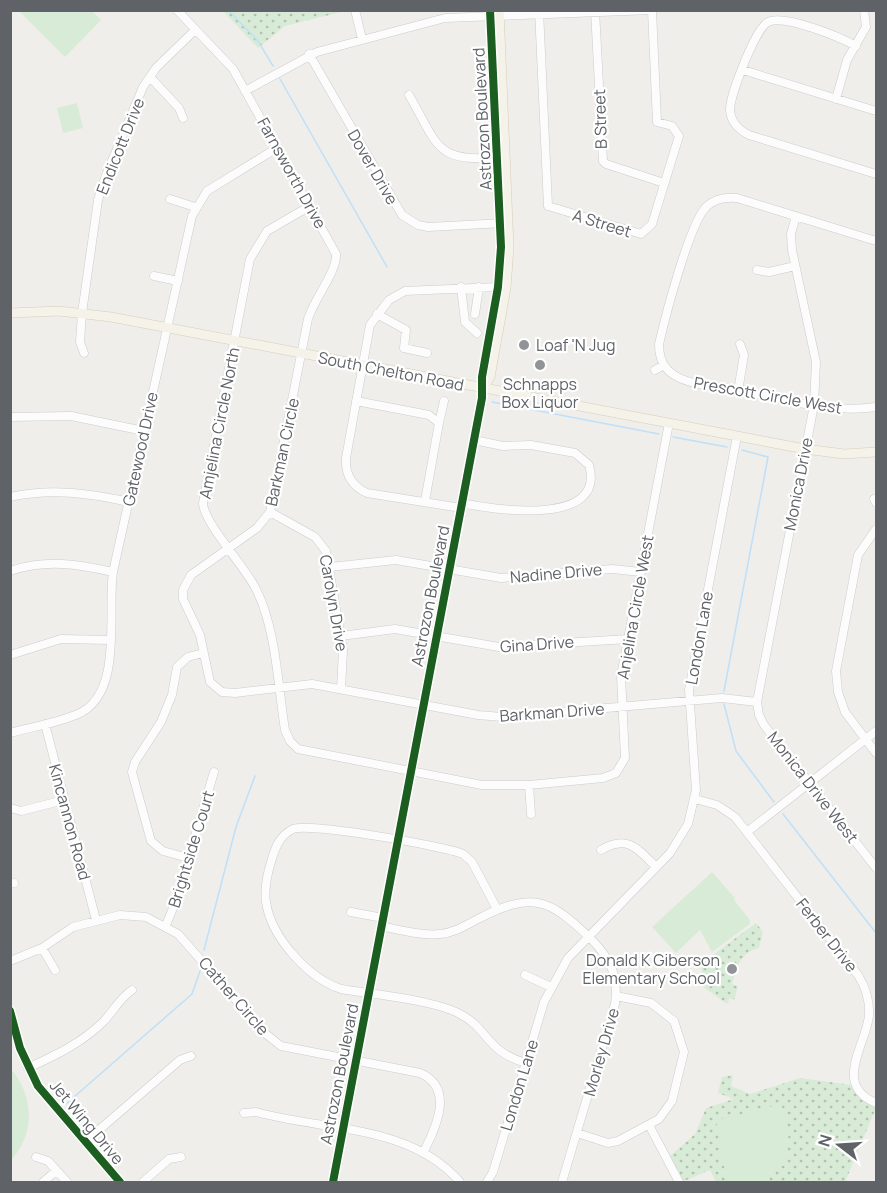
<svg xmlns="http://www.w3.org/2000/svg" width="887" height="1193" viewBox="0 0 887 1193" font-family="Manrope,sans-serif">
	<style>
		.park { fill: url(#park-dots) }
		.garden { fill: #d8ebd6 }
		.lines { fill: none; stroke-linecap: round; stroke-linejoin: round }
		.stream { stroke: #bfe0f9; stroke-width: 1.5 }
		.minor-casing { stroke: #cbcccc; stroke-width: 9 }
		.major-casing { stroke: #d7ceb8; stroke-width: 10 }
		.minor { stroke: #fdfcfc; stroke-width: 8 }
		.major { stroke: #f4f2e9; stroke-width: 9 }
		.cycleway-casing { stroke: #fff; stroke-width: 11 }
		.cycleway { stroke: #1b5e20; stroke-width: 8 }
		.poi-dot { fill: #919496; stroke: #fff; stroke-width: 2 }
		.labels { text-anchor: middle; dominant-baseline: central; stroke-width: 4.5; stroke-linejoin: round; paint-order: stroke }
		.street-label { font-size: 16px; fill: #5f6368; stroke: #fff }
		.poi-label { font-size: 16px; fill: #5f6368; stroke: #fff; text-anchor: start }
	</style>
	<defs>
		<pattern id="park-dots" width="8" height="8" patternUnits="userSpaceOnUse" patternTransform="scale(1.5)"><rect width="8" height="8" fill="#d8ebd6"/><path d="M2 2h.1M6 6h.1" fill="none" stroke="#b2c2b1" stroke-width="1.8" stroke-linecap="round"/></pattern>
	</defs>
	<rect width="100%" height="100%" fill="#efeeea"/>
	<path class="park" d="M223,11H345L285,26L258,48Z
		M756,923L763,932L759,948C740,952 737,968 732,984L738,987L734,1000L730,998L727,1004L702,986V963Z
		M733,1075L731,1086L750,1094L800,1078L852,1085L859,1098L876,1108L845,1182H716L710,1170L684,1181L670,1156L695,1134L706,1108L734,1099L718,1093L722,1077Z"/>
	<path class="garden" d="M19,11H92L101,20L65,57Z
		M77,103L83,128L63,133L57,108Z
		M712,872L735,898L734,900L750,920V924L712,952L700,930L676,953L652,927Z
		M10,1068C34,1095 36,1133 11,1160Z
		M781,1104C792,1131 795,1169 760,1181C751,1185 737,1183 727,1182L716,1126L720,1119Z"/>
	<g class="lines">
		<path class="stream" d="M228,10L258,41L273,66
			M280,79L387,267
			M492,402L659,434
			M673,437L727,447
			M724,691L768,457L742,450
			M724,704L736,751L774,802
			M783,814L876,933
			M204,950L236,827L255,776
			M66,1104L192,994L200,971"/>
		<defs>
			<path id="minor" d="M177,10L233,69L336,254C337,272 315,297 308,319L270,512L257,528L191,575L183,590V599L200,635L210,682L222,692L235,693L312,684L478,715L502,717L722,698L757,702
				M355,10L362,39
				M539,10L548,206L641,234L652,224L679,136L672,126L657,122L652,10
				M595,10L603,161L606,164L664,183
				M856,46C840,37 784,14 768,22C755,29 730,95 730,110C731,123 739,130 749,135L876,174
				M309,54L402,215L418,225L428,227L504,223
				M743,70L876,111
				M150,77L179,108L183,118
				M245,91L317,52L445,18L652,10
				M409,95C439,147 435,163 501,157
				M836,99L847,60L866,27L864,10
				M170,199L195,207
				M310,206L267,231L250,259L203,503C203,522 246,568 256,589C276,628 278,686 285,730L290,741L298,749L482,785H529L603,778L616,773L625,758L621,676L669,423
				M796,216L791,234L792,250L816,362L814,405L757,702L759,715L764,725L876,868
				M876,241L737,198C726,197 716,198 707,206C690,221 665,318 659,344C659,357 663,368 674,375C690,385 713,386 732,389C778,398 829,414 876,407
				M757,270L769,272L795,266
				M154,276L178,281
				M461,287L465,322L477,333
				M377,314L406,330L404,348L427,353
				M475,314L479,287
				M84,353L80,342L82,313L98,200L106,175L143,87L156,68L195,30
				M655,370L664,365
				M738,391L744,355L740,344
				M356,401L429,415L439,423L425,501
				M10,417L71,416L144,431
				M439,423L444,401
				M10,497C51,488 89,493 129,502
				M874,499L876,503
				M461,503C494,510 607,527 589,465L575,453L531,445L503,446L474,440
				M461,508L367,493C352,486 345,474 346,458L370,325L389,300L405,291L498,287
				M270,512L315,537L326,551L343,650L341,689
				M876,529L858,555L836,671L838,692L845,712L876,753
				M330,567L396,560L501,578L612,569L641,572
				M10,571C46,559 78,564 113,572
				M341,636L395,629L499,647L628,639
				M10,655L61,639L110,640
				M45,724L96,920
				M10,733C32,727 57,723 78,714C124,694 107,613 113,572L192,216L207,191L277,148
				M529,785L531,814
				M695,799L717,805L735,817L858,975C866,988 870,1001 869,1016C865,1047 833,1085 876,1103
				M11,808L21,811L64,800
				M747,832L876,731
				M601,850C628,834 638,849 656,867
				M188,858L163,851L151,841L132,772L135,762L161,722L172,695L177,667L188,657L203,653
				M10,884L14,883
				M497,909L472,862L463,854C444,846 307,822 293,829C279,836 275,848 271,862C267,875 264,888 266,902C271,937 308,978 341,989C371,994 435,1000 460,1014C489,1029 485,1051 526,1063
				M351,912L383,918
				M166,925L176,901L214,772
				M381,926C400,930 421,936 440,934C454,933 466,925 478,919C532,891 549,898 591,939C610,958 619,976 615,1004L562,1182
				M42,948L55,970
				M10,961L42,948L73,927L120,915L146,917L178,934L266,1034L281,1046L420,1073C455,1088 436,1128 423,1153
				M525,975L551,987
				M28,1068C56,1055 82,1043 104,1021C114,1010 120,998 132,990
				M244,1113L256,1112C324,1131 410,1124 460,1182
				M649,1125L679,1182
				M577,1133L608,1143L618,1141L659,1119L672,1101L684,1052L674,1021L651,1003L616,996
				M85,1142L180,1060L191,1056
				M36,1157L48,1161L67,1182
				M43,1182L56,1171
				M143,1182L169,1159L181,1157
				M487,1182L493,1172L544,1002L568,958L670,853L688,824L696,790L689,690L737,436"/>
			<path id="major" d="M10,313L59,311L111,317L805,449L844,454L876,452
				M483,389L490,377L506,288L509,248L499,10
				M10,1011L20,1048L38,1086L120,1182
				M333,1182L482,398V377L498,287L501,247L490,10"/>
		</defs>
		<use href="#minor" class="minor-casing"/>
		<use href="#major" class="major-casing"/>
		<use href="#minor" class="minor"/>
		<use href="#major" class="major"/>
		<defs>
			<path id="cycleway" d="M10,1011L20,1048L38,1086L120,1182
				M333,1182L482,398V377L498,287L501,247L490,10"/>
		</defs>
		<use href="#cycleway" class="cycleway-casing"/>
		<use href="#cycleway" class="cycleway"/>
	</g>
	<g class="poi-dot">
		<circle cx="524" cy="345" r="6"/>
		<circle cx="540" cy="365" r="6"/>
		<circle cx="732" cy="969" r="6"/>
	</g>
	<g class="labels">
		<g class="street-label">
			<text transform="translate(482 119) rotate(-93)">Astrozon Boulevard</text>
			<text transform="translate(600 119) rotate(-92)">B Street</text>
			<text transform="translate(120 146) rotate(-68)">Endicott Drive</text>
			<text transform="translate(373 167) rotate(60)">Dover Drive</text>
			<text transform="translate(292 173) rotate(61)">Farnsworth Drive</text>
			<text transform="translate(602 223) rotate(17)">A Street</text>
			<text transform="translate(391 371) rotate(11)">South Chelton Road</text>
			<text transform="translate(768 395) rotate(10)">Prescott Circle West</text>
			<text transform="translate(219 423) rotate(-79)">Amjelina Circle North</text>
			<text transform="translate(140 449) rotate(-78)">Gatewood Drive</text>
			<text transform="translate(282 452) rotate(-78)">Barkman Circle</text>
			<text transform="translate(798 484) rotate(-79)">Monica Drive</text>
			<text transform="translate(556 573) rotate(-5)">Nadine Drive</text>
			<text transform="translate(430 596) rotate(-79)">Astrozon Boulevard</text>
			<text transform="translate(334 603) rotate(80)">Carolyn Drive</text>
			<text transform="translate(635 607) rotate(-80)">Anjelina Circle West</text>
			<text transform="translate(699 638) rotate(-80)">London Lane</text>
			<text transform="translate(537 644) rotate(-4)">Gina Drive</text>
			<text transform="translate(552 712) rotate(-4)">Barkman Drive</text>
			<text transform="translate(813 787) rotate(52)">Monica Drive West</text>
			<text transform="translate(70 822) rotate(75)">Kincannon Road</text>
			<text transform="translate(191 849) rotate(-73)">Brightside Court</text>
			<text transform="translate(827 935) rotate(52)">Ferber Drive</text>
			<text transform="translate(234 996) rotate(49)">Cather Circle</text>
			<text transform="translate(601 1052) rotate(-74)">Morley Drive</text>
			<text transform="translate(339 1074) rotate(-79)">Astrozon Boulevard</text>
			<text transform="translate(519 1085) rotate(-73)">London Lane</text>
			<text transform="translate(87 1122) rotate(50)">Jet Wing Drive</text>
		</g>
		<g class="poi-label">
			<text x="536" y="345">Loaf 'N Jug</text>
			<text x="540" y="384" text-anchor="middle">Schnapps<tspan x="540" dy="18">Box Liquor</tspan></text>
			<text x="720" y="960" text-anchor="end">Donald K Giberson<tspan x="720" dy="18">Elementary School</tspan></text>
		</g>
	</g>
	<rect width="887" height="1193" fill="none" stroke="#5f6368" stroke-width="24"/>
	<g transform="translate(839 1145) rotate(287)" stroke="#ffffff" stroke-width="4.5" paint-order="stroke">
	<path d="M0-4.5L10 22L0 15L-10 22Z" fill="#5f6368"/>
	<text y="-9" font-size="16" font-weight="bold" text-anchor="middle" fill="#5f6368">N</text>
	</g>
</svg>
